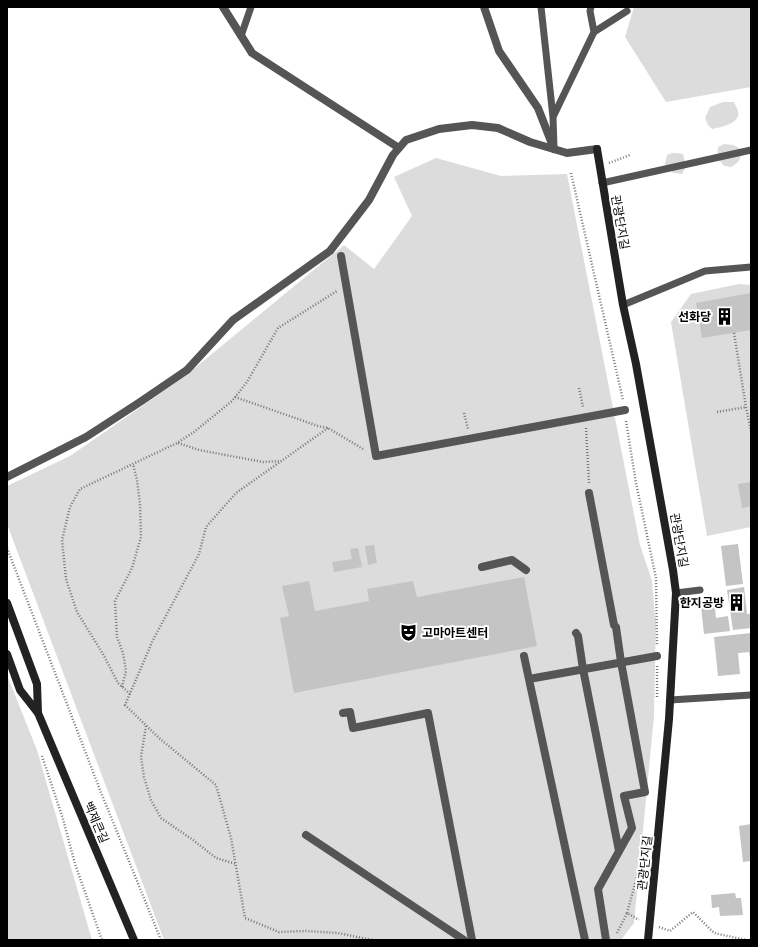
<svg xmlns="http://www.w3.org/2000/svg" width="758" height="947" viewBox="0 0 758 947" font-family="Barlow,'Noto Sans KR',sans-serif">
	<style>
		.green { fill: #dcdcdc }
		.building { fill: #c4c4c4 }
		.lines { fill: none; stroke-linecap: round; stroke-linejoin: round }
		.path { stroke: #777; stroke-width: 2.5; stroke-dasharray: 1 2; stroke-linecap: butt }
		.lane { stroke: #555; stroke-width: 7 }
		.street { stroke: #555; stroke-width: 8 }
		.secondary { stroke: #222; stroke-width: 8 }
		.labels { text-anchor: middle; dominant-baseline: central; stroke-width: 4; stroke-linejoin: round; paint-order: stroke }
		.street-label { font-size: 12px; fill: #000; stroke: #fff }
		.poi-label { font-size: 12px; font-weight: bold; fill: #000; stroke: #fff; text-anchor: end }
	</style>
	<rect width="100%" height="100%" fill="#fff"/>
	<path class="green" d="M634,7H751V87L666,102L625,37Z
		M723,102H734C735,105 737,108 738,111C741,124 720,127 712,129L708,125L705,118L710,107Z
		M724,144L733,145L739,148C742,160 740,161 731,167L724,166L717,157L718,147Z
		M672,153H677L683,154L686,167L682,174L673,173L665,164L667,155Z
		M436,158L501,176L567,174L640,545L652,581L655,617L656,619L654,716L634,923L621,940H164L7,524V486L70,456L184,377L344,245L374,269L412,216L394,177Z
		M739,284L751,285V527L707,536L671,322L691,294Z
		M7,675L37,750L92,940H7Z"/>
	<path class="building" d="M751,293V330L702,338L696,303Z
		M751,482V506L742,508L738,484Z
		M738,544L743,584L726,586L721,546Z
		M374,545L377,563L368,565L365,546Z
		M358,548L362,567L334,572L332,562L352,559L350,549Z
		M524,577L537,646L294,693L280,618L289,616L282,586L309,581L315,611L369,601L367,589L413,581L417,597Z
		M744,587L747,614H751V628L733,630L727,590Z
		M714,597L716,618L728,616L730,631L704,634L700,598Z
		M751,633V657H750L749,652L738,653L740,674L718,676L714,637Z
		M751,824V861L743,862L739,826Z
		M735,893L736,898H741L743,915L720,916L719,907L712,908L711,895Z"/>
	<g class="lines">
		<path class="path" d="M609,163L630,155
			M571,173L623,400
			M734,333L746,407L751,431
			M579,388L583,407
			M235,397L318,426L328,428L363,449
			M717,412L746,407
			M464,413L468,429
			M626,421L636,483L656,578L657,645
			M328,428L236,493L206,527L199,554L153,640L125,705L159,738L216,785L231,838L245,918L279,932L306,931L338,933L372,940
			M586,428L589,483
			M178,443L199,450L263,462L280,461
			M7,548L100,790L161,940
			M657,666V699
			M122,687L126,671L123,653L117,637L115,601L132,568L141,537L140,504L137,480L133,464
			M130,694L118,683L103,654L77,612L66,579L62,540L70,507L80,489L177,443L194,432L232,401L247,382L278,328L337,291
			M146,726L141,757L144,777L151,800L161,818L193,840L216,858L236,864
			M42,756L63,819L75,864L102,940
			M627,913L643,855
			M659,927L670,931L693,912L714,933L746,940
			M617,933L627,913L639,920"/>
		<path class="lane" d="M541,7L553,117
			M594,32L627,11
			M241,36L251,7
			M554,147L553,117L594,32L590,11L591,7
			M602,183L751,150
			M623,305L705,271L751,267
			M676,593L700,590
			M670,700L751,695"/>
		<path class="street" d="M223,7L252,53L399,148
			M484,7L499,51L538,108L554,149
			M341,256L376,456L625,410
			M7,477L86,437L140,402L187,370L233,320L330,251L369,200L393,155L406,140L439,129L472,125L498,128L530,142L567,153L597,149
			M589,493L614,625L616,627L621,662L645,792L624,796L632,828L598,889L606,940
			M482,567L512,560L526,570
			M576,633L578,636L583,669L619,851
			M524,656L585,940
			M529,679L657,656
			M343,713L350,712L353,728L428,713L472,940
			M306,835L464,940"/>
		<path class="secondary" d="M597,149L623,305L636,364L673,570L676,593L669,719L648,940
			M7,603L37,684L38,713
			M7,654L20,690L38,713L134,940"/>
	</g>
	<defs>
		<symbol id="building-bare" viewBox="-9 -9 18 18"><path d="M-4-6H4V6H1V3H-1V6H-4ZM-2.5-4.3h1.7v1.8h-1.7ZM.8-4.3h1.7v1.8H.8ZM-2.5-1h1.7V.8h-1.7ZM.8-1h1.7V.8H.8Z" fill="#000" stroke="#fff" stroke-width="2.5" paint-order="stroke"/></symbol>
		<symbol id="theatre-bare" viewBox="-9 -9 18 18"><path d="M-5-5.5Q0-4 5-5.5V0Q5 5 0 6Q-5 5-5 0ZM-3.3-2.5H-1v1.5H-3.3ZM1-2.5H3.3v1.5H1ZM-2.8 1Q0 5.5 2.8 1Z" fill="#000" stroke="#fff" stroke-width="2.5" paint-order="stroke"/></symbol>
	</defs>
	<g fill-rule="evenodd">
		<use href="#building-bare" x="712" y="304" width="25" height="25"/>
		<use href="#building-bare" x="724" y="590" width="25" height="25"/>
		<use href="#theatre-bare" x="396" y="620" width="25" height="25"/>
	</g>
	<g class="labels">
		<g class="street-label">
			<text transform="translate(621 222) rotate(80)">관광단지길</text>
			<text transform="translate(680 540) rotate(80)">관광단지길</text>
			<text transform="translate(97 822) rotate(67)">백제큰길</text>
			<text transform="translate(644 863) rotate(-84)">관광단지길</text>
		</g>
		<g class="poi-label">
			<text x="711" y="316">선화당</text>
			<text x="724" y="602">한지공방</text>
			<text x="422" y="632" text-anchor="start">고마아트센터</text>
		</g>
	</g>
	<rect width="758" height="947" fill="none" stroke="#000000" stroke-width="16"/>
</svg>
